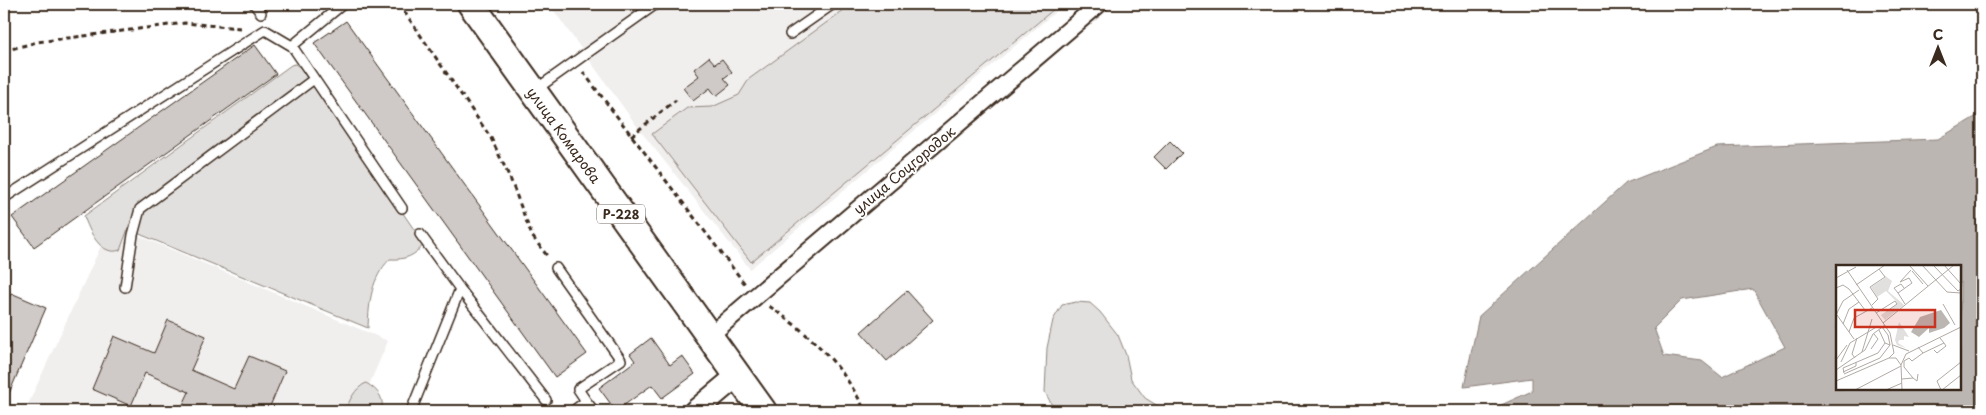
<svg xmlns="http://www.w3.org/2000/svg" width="1986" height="415" viewBox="0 0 1986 415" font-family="'Playpen Sans',sans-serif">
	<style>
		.built { fill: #f1efee }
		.green { fill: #e2e0de; stroke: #8e857e }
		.water { fill: #bcb6b3; stroke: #887e77; fill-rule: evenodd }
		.building { fill: #cfcac7; stroke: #3b2a1e }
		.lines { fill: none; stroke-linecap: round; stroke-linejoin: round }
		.service-casing { stroke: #3b2a1e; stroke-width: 12 }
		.minor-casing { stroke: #3b2a1e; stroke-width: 20 }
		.tertiary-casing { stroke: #3b2a1e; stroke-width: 25 }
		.primary-casing { stroke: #3b2a1e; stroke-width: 30 }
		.path { stroke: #3b2a1e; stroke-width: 3; stroke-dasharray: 5 4; stroke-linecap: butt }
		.service { stroke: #fff; stroke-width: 9 }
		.minor { stroke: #fff; stroke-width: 16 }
		.tertiary { stroke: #fff; stroke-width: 21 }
		.primary { stroke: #fff; stroke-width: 26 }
		.labels { text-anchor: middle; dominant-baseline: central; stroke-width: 4; stroke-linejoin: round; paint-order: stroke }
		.shield { fill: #fff; stroke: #766a62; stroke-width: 1 }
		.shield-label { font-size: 12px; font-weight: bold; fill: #3b2a1e }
		.street-label { font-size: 14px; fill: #3b2a1e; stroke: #fff }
		.inset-road { fill: none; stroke: #b1aaa5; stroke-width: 1 }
		.view { fill: #c8321e; fill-opacity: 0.15; stroke: #c8321e; stroke-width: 2.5 }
		.inset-edge { fill: none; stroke: #3b2a1e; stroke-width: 2.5 }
	</style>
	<rect width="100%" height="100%" fill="#fff"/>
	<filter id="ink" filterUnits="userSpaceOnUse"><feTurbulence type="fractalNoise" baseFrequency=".02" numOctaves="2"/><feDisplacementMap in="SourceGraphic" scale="10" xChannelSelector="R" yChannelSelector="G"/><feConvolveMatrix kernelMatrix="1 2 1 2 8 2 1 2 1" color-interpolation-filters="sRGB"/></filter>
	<g filter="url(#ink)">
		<path class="built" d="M549,4H1065L750,269L639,129Z
			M111,224L388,341L358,411H25Z"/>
		<path class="green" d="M852,4H1060L751,262L652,134L687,108L712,107L739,95L749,79Z
			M295,64L301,68L308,80L136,208L120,250C101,257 89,231 84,216L291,65Z
			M314,83L424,244C415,256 405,260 390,259C371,278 369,302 368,328L137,233L143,212Z
			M1076,302L1090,303L1100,312L1118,335L1126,355L1131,379L1145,398L1166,411H1055L1045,392L1047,348L1053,320L1062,305Z
			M366,383C378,390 384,397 382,411H345C350,400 354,389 366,383Z"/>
		<path class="water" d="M1982,113V411H1488L1532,391V378L1464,387L1479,316L1626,183L1717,147L1938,139ZM1837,266H1960V389H1837ZM1753,289L1785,347L1722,377L1702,361L1664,356L1654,328L1682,300Z"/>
		<path class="building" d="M346,21L587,354L555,377L314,43Z
			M255,45L276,74L34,247L12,217Z
			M709,57L715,64L722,59L732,72L724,78L730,85L716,96L710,88L693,101L683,88L699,76L694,69Z
			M1170,141L1182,153L1166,169L1154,157Z
			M907,291L933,320L887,361L861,332Z
			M11,293L46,308L4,405V309Z
			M168,320L206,336L191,370L234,389L249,356L285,371L268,411H180L189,392L145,373L131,406L92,389L114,336L154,353Z
			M651,338L670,365L682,356L695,374L662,398L652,385L616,411L599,388L635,361L630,354Z"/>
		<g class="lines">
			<defs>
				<path id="service" d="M254,4L261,13
					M790,34L833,4
					M292,46L402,208
					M535,90L656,4
					M4,198L265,30L292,46L343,4
					M556,268L621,360L578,389L586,401
					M125,287L133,235L140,209L314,79
					M460,289L546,400
					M411,411L460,289L420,234
					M573,411L586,401L594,411"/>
				<path id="minor" d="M709,336L1099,4"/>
				<path id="tertiary" d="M695,411L738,375"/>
				<path id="primary" d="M471,4L763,411"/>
			</defs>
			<use href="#service" class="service-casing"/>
			<use href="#minor" class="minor-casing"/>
			<use href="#tertiary" class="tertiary-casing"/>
			<use href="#primary" class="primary-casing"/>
			<path class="path" d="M399,4L491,138L510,178L532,236L548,257
				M4,51L37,42L185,23L240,28
				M583,72L745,284
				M631,136L676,100
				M769,306C810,334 844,366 865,411"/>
			<use href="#service" class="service"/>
			<use href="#minor" class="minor"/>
			<use href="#tertiary" class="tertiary"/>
			<use href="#primary" class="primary"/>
		</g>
	</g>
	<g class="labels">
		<rect class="shield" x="597" y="204.5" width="48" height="19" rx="4"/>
		<g class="shield-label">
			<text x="621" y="214">Р-228</text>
		</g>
		<g class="street-label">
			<text transform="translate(564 135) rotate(54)">улица Комарова</text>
			<text transform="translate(904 170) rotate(-40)">улица Соцгородок</text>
		</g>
	</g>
	<g transform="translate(1836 265)">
		<rect width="125" height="125" fill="#fff"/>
		<path d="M48,10L56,16L52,26L68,40L49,55L45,50L61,39L60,36L50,26L41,32L35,22L49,13ZM63,57L73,72L68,71V75H63L62,78L70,83L61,80L59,75Z" fill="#e2e0de"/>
		<path d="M105,45L114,58L108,63L93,68V63L83,72L75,67L84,52Z" fill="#bcb6b3"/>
		<path class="inset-road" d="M73,0L92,21M86,0L111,27L125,28M97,0L122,26L125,24M108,0L125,19M76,6L87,19M0,13L20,2M20,20L49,0M0,23L7,20L13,24L29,45M62,28L58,23L65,19L68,23M69,39L62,28L76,18L73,13L64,17L75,5M107,39L119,60M36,40L42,34L34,22L49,12L43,4M40,48L59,36L61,39L51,46M0,50L7,36L23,25M1,50L18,74M47,58L118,0M7,59L13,44L23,37M46,62L52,70L54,80M13,67L18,53L36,43M57,80L73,86M35,84L42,74L38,69M98,85L101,88L110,81L108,78M26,87L36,54M87,88L108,78L104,73M19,93L16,89L21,73M53,93H60L65,100M0,95L11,80M68,96L73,93L76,96L87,88L82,82M68,96V102L77,113M5,97L14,78L42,61L44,63M0,105L29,85L37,69L49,60M7,107L20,101V97M8,108L7,103L42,88L49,78M8,109L44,93L54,80L49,78L43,65M66,114L77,113L81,116L82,109M0,116L53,93L58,88L54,68L11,5M19,125L65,101M50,125L66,118M66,125L65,100L70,89L125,62M105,125L101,116L125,97M106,125L125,110"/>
		<path class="view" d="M19,45H99V62H19Z"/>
		<rect width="125" height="125" class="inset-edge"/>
	</g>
	<rect width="1986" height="415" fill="none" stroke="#fff" stroke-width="20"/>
	<rect x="10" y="10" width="1966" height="395" fill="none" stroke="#3b2a1e" stroke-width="2" filter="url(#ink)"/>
	<g transform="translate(1938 48)" stroke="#ffffff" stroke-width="4" paint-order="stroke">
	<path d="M0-4L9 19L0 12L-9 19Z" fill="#3b2a1e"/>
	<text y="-8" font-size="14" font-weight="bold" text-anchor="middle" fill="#3b2a1e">С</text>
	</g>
</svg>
